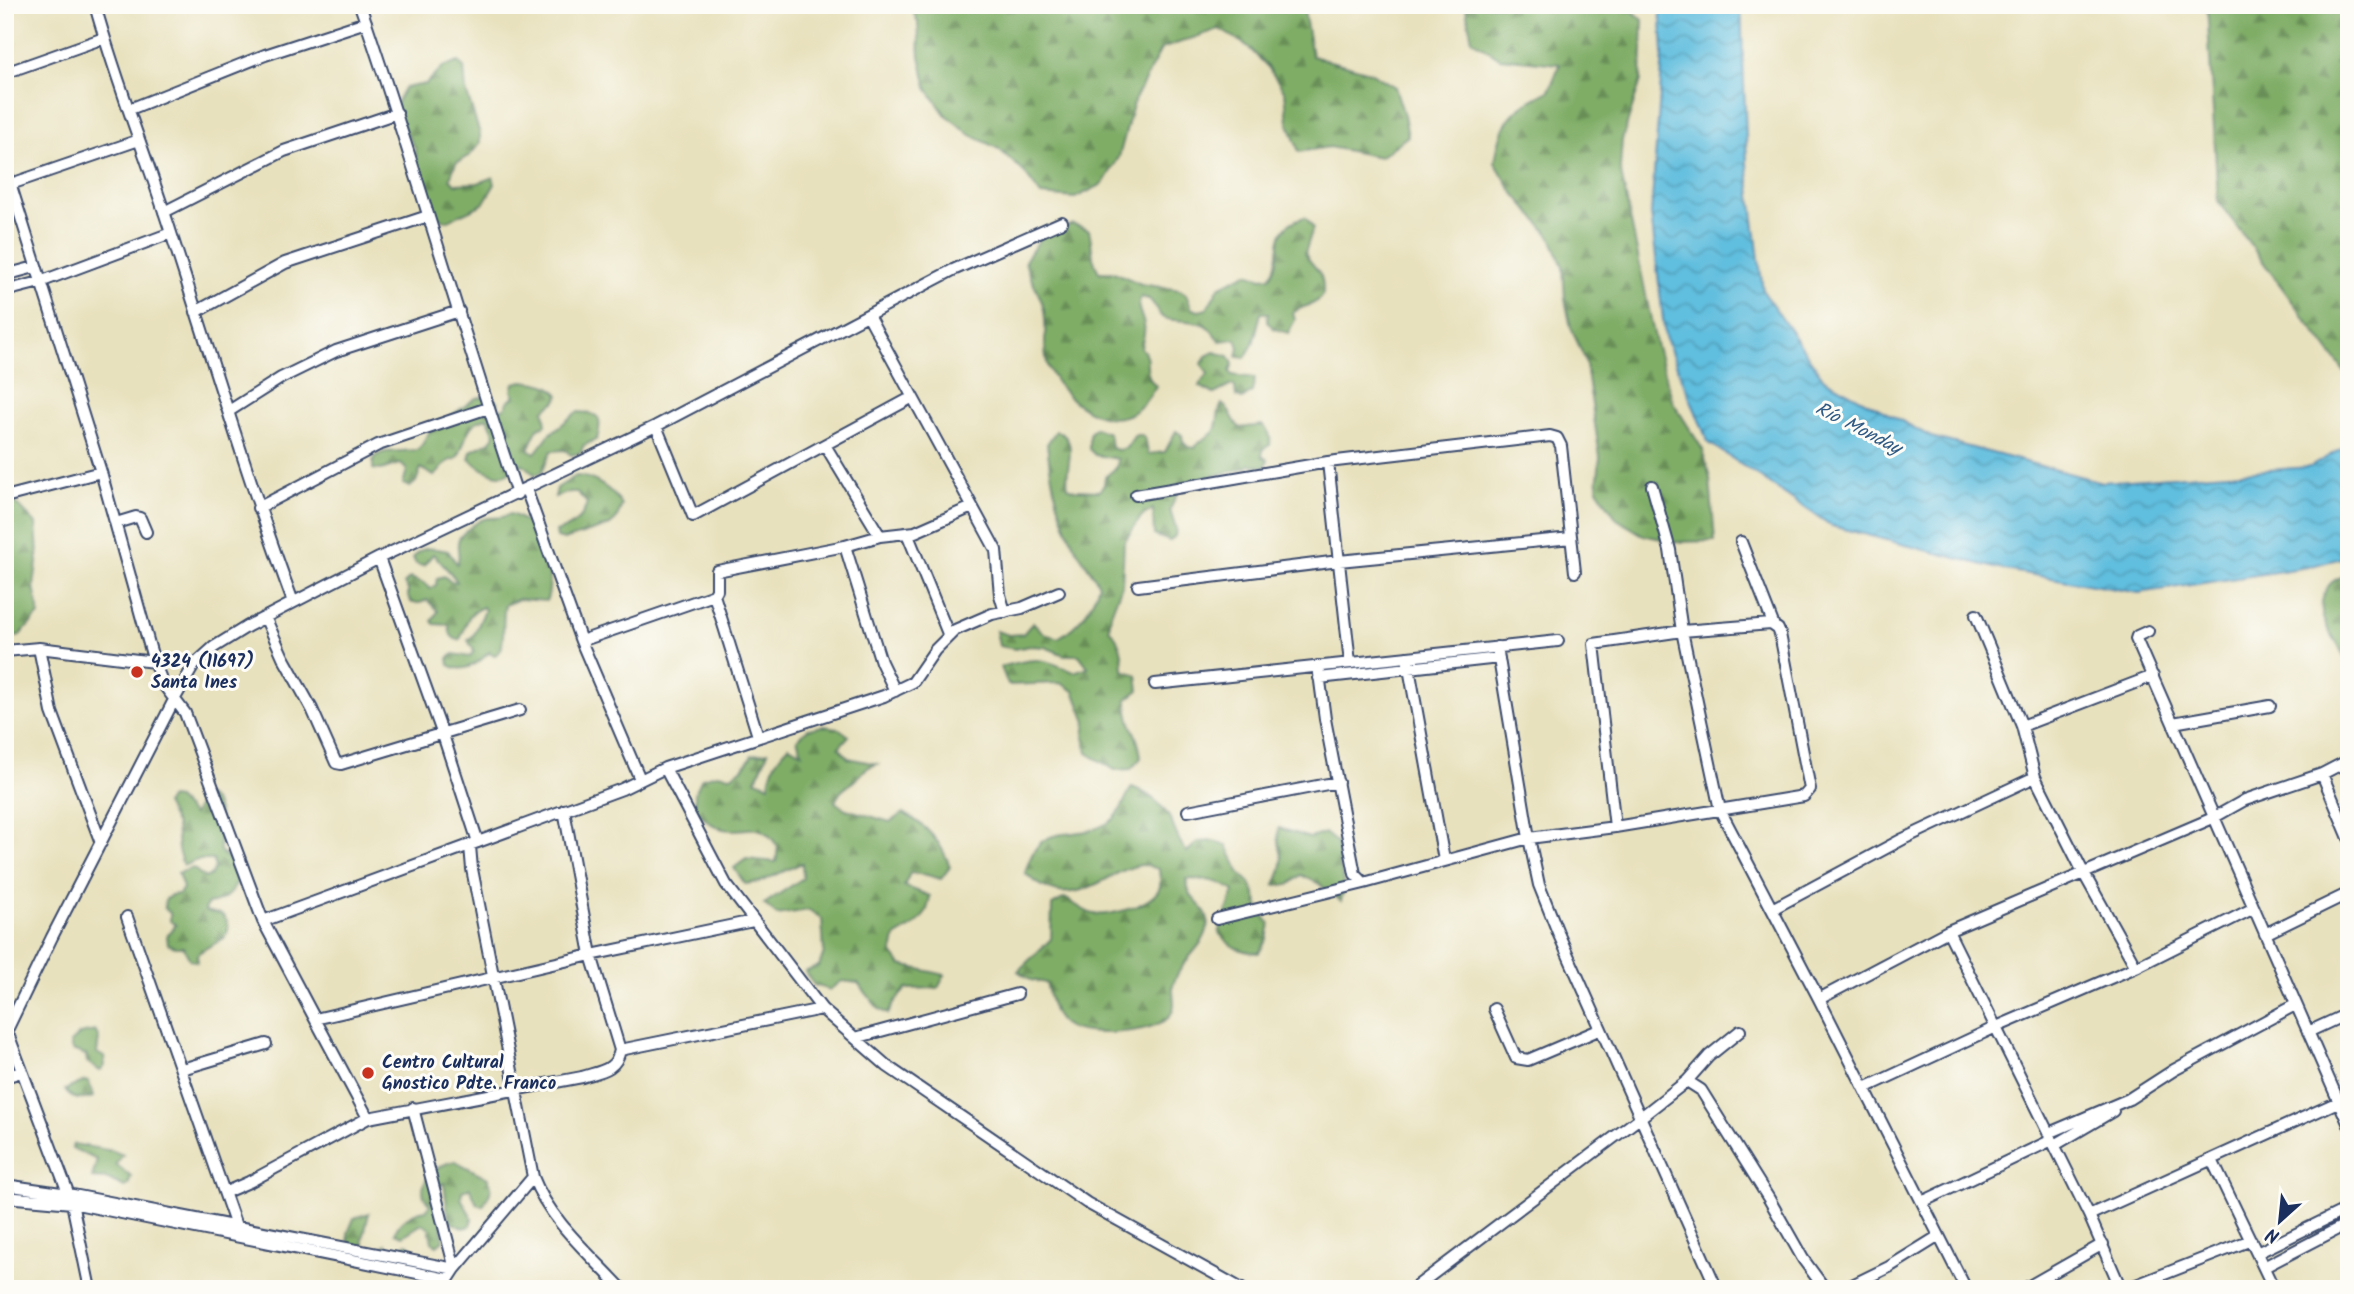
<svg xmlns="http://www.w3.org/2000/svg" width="2354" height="1294" viewBox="0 0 2354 1294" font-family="Kalam,sans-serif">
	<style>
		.forest { fill: url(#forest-firs); stroke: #4d6e62; stroke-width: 2 }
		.water { fill: url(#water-waves); stroke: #3e769e; stroke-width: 2 }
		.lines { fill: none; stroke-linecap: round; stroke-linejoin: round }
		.street-casing { stroke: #3a4a6c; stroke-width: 14 }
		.street { stroke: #fff; stroke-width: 10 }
		.poi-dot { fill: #c8321e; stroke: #fdfcf7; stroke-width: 2.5 }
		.labels { text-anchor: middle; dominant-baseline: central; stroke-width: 6; stroke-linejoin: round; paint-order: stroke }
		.poi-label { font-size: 18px; font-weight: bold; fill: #1b2f5e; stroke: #fdfcf7; text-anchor: start }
		.water-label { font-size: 19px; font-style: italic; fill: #305a84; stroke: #fdfcf7 }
	</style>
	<defs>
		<pattern id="forest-firs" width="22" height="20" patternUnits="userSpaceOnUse" patternTransform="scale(1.75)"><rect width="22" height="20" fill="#7fad66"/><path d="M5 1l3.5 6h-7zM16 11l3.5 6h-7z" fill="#678d57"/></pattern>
		<pattern id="water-waves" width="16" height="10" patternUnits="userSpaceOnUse" patternTransform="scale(1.75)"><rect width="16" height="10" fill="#60bede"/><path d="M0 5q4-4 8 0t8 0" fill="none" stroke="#4e9bb7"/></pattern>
	</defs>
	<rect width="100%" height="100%" fill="#fdfcf7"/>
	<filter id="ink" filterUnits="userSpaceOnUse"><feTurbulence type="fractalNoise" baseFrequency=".0143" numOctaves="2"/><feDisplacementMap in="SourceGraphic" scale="14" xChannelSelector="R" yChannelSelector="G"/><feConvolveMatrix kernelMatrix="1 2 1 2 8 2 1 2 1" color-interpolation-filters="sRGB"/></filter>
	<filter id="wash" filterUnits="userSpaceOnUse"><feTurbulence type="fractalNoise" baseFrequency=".00686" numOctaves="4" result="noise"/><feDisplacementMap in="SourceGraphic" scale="28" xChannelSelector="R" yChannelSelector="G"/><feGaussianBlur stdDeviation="1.57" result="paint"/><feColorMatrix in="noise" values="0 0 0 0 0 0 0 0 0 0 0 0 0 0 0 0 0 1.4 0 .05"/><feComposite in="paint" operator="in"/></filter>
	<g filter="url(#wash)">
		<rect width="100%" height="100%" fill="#e8e1bd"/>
		<path class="forest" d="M910,5H1303L1312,56L1370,72L1395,87L1404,115L1408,136L1380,157L1329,147L1299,152L1288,122L1285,92L1268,67L1246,45L1219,29L1161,49L1134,101L1119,157L1103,184L1075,198L1041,195L1024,172L999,149L971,135L945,114L927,88L920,56L918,22Z
			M1468,5H1625L1643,20L1641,80L1622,140L1620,168L1656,344L1673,402L1703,450L1710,479L1715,541L1675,542L1643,535L1617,519L1597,489L1600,457L1585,359L1571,328L1565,299L1563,267L1551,237L1512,191L1495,162C1502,119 1510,110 1549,91L1560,64L1500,58L1472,40L1466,9Z
			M2207,5H2349V378L2218,201Z
			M459,62L464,68L466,91L480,134V143L470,155L456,163L450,178L455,184L478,183L493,177L495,184L483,204L447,221L432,214L421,187L415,148L393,110L404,88L426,84L443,67Z
			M1305,217L1313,228L1305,253C1314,271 1324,268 1323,294C1315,308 1303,304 1293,313L1295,320L1288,333L1273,328L1267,321L1268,313H1261L1253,344L1245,358L1237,357L1239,347L1236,339L1220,341C1215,336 1211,328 1205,325C1193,319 1168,322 1162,317C1157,312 1155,304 1149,299L1141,297C1135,309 1142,313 1144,325C1146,332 1142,340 1141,348C1151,357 1144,365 1149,376C1150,380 1153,383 1156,386C1148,399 1140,411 1125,416C1094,425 1058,393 1048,366C1041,346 1049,326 1043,306C1039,290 1029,280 1025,261L1042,236L1073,224L1089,230C1093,245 1090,258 1099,272H1114L1141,284L1180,290L1186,294L1192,309L1199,311L1207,309L1219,287L1247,273L1262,278L1270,277C1287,253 1266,228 1305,217Z
			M1214,352L1229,356L1233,364L1230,371L1232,375L1255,378L1252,392L1242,399L1236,396L1235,387L1232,385L1214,394L1199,386L1208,374L1202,364L1206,356Z
			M523,381C537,383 550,383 559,395L556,401L544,410L546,425L538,428L528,449L535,453L549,435L577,412C600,413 603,417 597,439L583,446L581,453L571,455L565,450L551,451L542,472L535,475L523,464C516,467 508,474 502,475C492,476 476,465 469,459L471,451L491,441L495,434L488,418C462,422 468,444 456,459C444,460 443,470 434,476L421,468L416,482L410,487L403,484L407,470L401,464C390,465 385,472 373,469V461L377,455L385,452L417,450L422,445L429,432L476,398C485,396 490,397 498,402V410L505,408L509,400L515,397L512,391L514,383Z
			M1222,404C1232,411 1232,420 1240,428L1262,425C1269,431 1271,435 1270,445L1263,449L1262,456L1268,460L1265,467L1249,464L1248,467L1181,484L1170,510L1176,529L1175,536L1170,541L1154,535L1153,509L1141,517L1124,542L1122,585L1111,614L1109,629C1121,641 1123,652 1123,670L1137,675L1139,690L1127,699C1126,721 1140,737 1141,758L1131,769L1115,770L1087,753L1084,737L1086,722L1074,691L1060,683L1008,685L1001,667C1036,657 1041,657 1074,672L1088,667L1079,655H1064L1045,647L1030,646L1015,649L999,646L996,631L1009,635L1023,634L1033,622L1043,633L1058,638C1080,625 1091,609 1099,585C1092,570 1080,558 1073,543C1059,513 1050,477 1047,444L1056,431C1082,440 1063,468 1068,487L1075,490L1099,491L1104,485L1105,477L1117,467L1118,459L1095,455L1089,449V434L1095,428L1109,433L1111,448L1118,450L1126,448L1135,435H1142L1146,441L1148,454L1165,452L1176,431L1182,435L1183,442L1188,447L1195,448C1200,439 1206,439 1213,433C1219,427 1216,413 1222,404Z
			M576,476C593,476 613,490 622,505L616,520L610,525L564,540L557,538L556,532C571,527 583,520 587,503L577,492H570L555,497L557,488Z
			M5,496L15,502L36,524L38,555L34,586L39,615L18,637L5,634Z
			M510,514C521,517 533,526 540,537C548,550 553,588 546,601L519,599L505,605C502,618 505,635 501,650L495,655L488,653C478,664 463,674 449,665L448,658L454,654L470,657L474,651L468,640L474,635L485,610L483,607C463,614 468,628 459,640C450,638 450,633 449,625L434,624L432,621L438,611L427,600L420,603H412L408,597V590L404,584L410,578L424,583L430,589L436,585L437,578L444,576L450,581L457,582C455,577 438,559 433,554L423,566L416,564L413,558C420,545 435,548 448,551L457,564C462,555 454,545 460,537C466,530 479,519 488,518C497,517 501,519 510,514Z
			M2349,575V668C2342,641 2313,625 2324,594C2328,583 2338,577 2349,575Z
			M823,726L838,728L849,736L839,747L848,758L877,764C862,769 865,771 854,781C844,790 841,788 835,802L846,809L890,822L903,813C927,825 942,843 950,867L941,879L927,875L910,873L904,886L930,896C928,920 914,926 895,937L892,953L901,965L945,975L938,988L906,989L895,1001L888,1014L878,1008L858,983L842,981L829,990L814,985L805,972L819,966L824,952L822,919L809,910L777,915L764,904L803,878L802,863L760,882L745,884L734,868L746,859L776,862L778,847C759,817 749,834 723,829C711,826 702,817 695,809V793L702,778L717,774L731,776L744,767L752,755L768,752L756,780L769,785C771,767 776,759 789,746L802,753L797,739L808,729Z
			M1132,787C1152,795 1167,807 1174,828C1178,838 1180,843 1187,852L1198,842L1214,841L1227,845L1239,872L1250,883L1256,896L1260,912L1270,924L1267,939L1259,953C1241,952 1231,948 1219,933L1234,891C1218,880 1205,879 1186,879C1187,884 1188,891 1191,895C1196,903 1207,910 1208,921C1209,941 1191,952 1182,967C1178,973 1174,979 1173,986C1172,998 1178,1006 1169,1017C1153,1034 1085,1038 1066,1026C1052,1018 1050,997 1046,983L1031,980L1018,971L1051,939L1052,905L1065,898C1074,903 1084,912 1094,914C1110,917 1156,904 1160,886C1161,881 1159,874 1159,869C1154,868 1147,865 1143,865C1134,865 1124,870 1116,874C1081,893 1058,904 1025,873C1041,816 1069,845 1108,823C1121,816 1124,799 1132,787Z
			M206,796C225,802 218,835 220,851C225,857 233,861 236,868C243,887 223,903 207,904L205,911C210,913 217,912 222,915C225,917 227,921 228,924C231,943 206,944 197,955L198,962L190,960L183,947H175L168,944L167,936L176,925L170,921V913L164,908L165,900L171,895L179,894L183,888L178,873L193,868L205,878L211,875L215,868L213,860H197L183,866L178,850L176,825L165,804L170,798L177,799L193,815L200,801Z
			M1279,828L1310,838L1325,833L1337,843L1344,889L1341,901L1318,883L1301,875L1289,885H1275C1279,876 1283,867 1282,857C1280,844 1277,842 1279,828Z
			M95,1031L99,1038L97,1053L104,1057L105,1066L100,1071L87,1062L86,1055L72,1050L70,1043L80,1034Z
			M85,1081L89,1082L93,1097C83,1101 71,1100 65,1090Z
			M73,1144L113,1151L123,1155L116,1164L131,1177L128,1185L125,1187L108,1179L92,1178L97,1160L72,1148Z
			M455,1161L488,1178L491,1185L490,1193L483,1206L477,1204L470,1188L462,1191L461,1198L472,1218L470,1226L463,1228L449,1221L444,1183L438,1187L443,1240L437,1245L432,1242L429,1227L422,1224L403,1236L395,1233C399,1220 413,1212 426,1210L430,1205C411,1187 435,1164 455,1161Z
			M369,1213L363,1239L365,1250L381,1249L386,1244L392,1254L407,1243L416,1251L414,1258L349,1248L348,1233L354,1218Z"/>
		<path class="water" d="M1660,5H1741L1747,163L1763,291L1824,379L1931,437L2102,482L2310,467L2349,444V556L2308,567L2139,593L1999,569L1832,526L1708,442L1665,337L1651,214L1663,53Z"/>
	</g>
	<g filter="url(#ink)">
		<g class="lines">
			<defs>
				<path id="street" d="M95,5C116,82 147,157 171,233C211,356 248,480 293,602
					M360,5C416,167 462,331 517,494
					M5,73L104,38
					M130,109L265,55L366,22
					M5,167L101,472L154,662L163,684L185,713L263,921L315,1019
					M11,184L139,140
					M164,212L284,151L397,113
					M5,275L35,267
					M5,291L40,282L171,233
					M196,312L285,263L428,216
					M868,315L996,550L1000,595L1005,612
					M229,411L281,378L336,351L459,311
					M656,426L693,516L911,398
					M825,445L880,536
					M1328,462L1350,663
					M1652,486L1670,550L1682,631L1720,810L1819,999L1966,1289
					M526,489L581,641
					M1136,495L1328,462L1550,436L1557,438L1561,446L1575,572
					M5,497L101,472
					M258,508L378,445L488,408
					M116,523L136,517L140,518L146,532
					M907,533L949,636
					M1741,542L1774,626
					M845,546L881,662L895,691
					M379,558L443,735L478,842
					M1138,586L1339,561L1571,538
					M1976,615L2022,726L2035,777L2083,872L2136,967
					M265,617L283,657L312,709L336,763L341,764L520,710
					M2148,631L2137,636L2136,639L2349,1125
					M1497,647L1529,838L1539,885L1559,935L1717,1289
					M39,648L52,712L101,843
					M5,651L39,648L154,662
					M1407,657L1444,860
					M1318,666L1325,719L1355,874L1364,883
					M1319,678L1499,658
					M1155,684L1558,641
					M2173,723L2270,706
					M2022,726L2153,676
					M758,736L714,595L717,590V571L845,546L880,536L915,532L972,507
					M665,768L726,884L822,1009L887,1066L1087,1203L1242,1289
					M2322,774L2349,838
					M640,779L581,641L714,595
					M1188,811L1338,782
					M470,846L472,869L533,1177C550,1221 590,1254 622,1289
					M1772,909L1903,839L2035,777
					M127,917L236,1226
					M1217,919L1364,883L1529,838L1615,827L1804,796L1810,789L1780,634L1778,629L1771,624L1682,631L1594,644L1615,827
					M263,921L622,789L665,768L884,696L913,682L935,650L955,630L992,614L1022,608L1059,592
					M1948,931L2089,1215L2121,1289
					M2265,934L2349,893
					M1819,999L1948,931L2213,818L2245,800L2322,774L2349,760
					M1494,1009L1516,1058L1528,1060L1601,1029
					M5,1026L72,1203L90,1289
					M7,1030L52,937L175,698L194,665L214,647L248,626L379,558L656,426L953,270L1062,222
					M2308,1032L2349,1013
					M855,1038L1017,994
					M620,1050L822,1009
					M182,1069L266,1044
					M5,1077L21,1072
					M1687,1081L1701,1090L1769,1199L1803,1259L1825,1289
					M1865,1088L1994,1028L2136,967L2254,908
					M368,1118L315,1019L591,955L753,921
					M2049,1133L2129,1099L2174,1070L2295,1005
					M2055,1145L2113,1111
					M2212,1160L2274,1289
					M5,1185L68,1194L455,1269L413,1108
					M226,1192L249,1182L368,1118L582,1077C600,1071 616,1071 620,1050L591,955L564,810
					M5,1197L72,1203L447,1279
					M1922,1202L2052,1140
					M2089,1215L2338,1102
					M2257,1253L2349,1208
					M2264,1267L2349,1223
					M442,1289L455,1269L533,1177
					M1413,1289L1641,1117L1687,1081L1709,1056L1740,1031
					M1844,1289L1889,1267L1939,1236
					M2024,1289L2103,1244
					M2126,1289L2251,1240"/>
			</defs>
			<use href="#street" class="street-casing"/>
			<use href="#street" class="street"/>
		</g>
	</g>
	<g class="poi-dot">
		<circle cx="137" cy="672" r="7"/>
		<circle cx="368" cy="1073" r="7"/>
	</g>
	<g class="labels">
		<g class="poi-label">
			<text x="151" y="662">4324 (11697)<tspan x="151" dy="21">Santa Ines</tspan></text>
			<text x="382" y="1063">Centro Cultural<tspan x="382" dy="21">Gnostico Pdte. Franco</tspan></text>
		</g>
		<g class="water-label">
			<text transform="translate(1858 429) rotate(27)">Río Monday</text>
		</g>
	</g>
	<rect width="2354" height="1294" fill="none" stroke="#fdfcf7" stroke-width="28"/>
	<g transform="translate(2280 1221) rotate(207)" stroke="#fdfcf7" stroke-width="5" paint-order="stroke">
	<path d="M0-5L12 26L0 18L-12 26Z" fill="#1b2f5e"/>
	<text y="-10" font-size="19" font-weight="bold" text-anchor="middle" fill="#1b2f5e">N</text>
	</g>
</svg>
